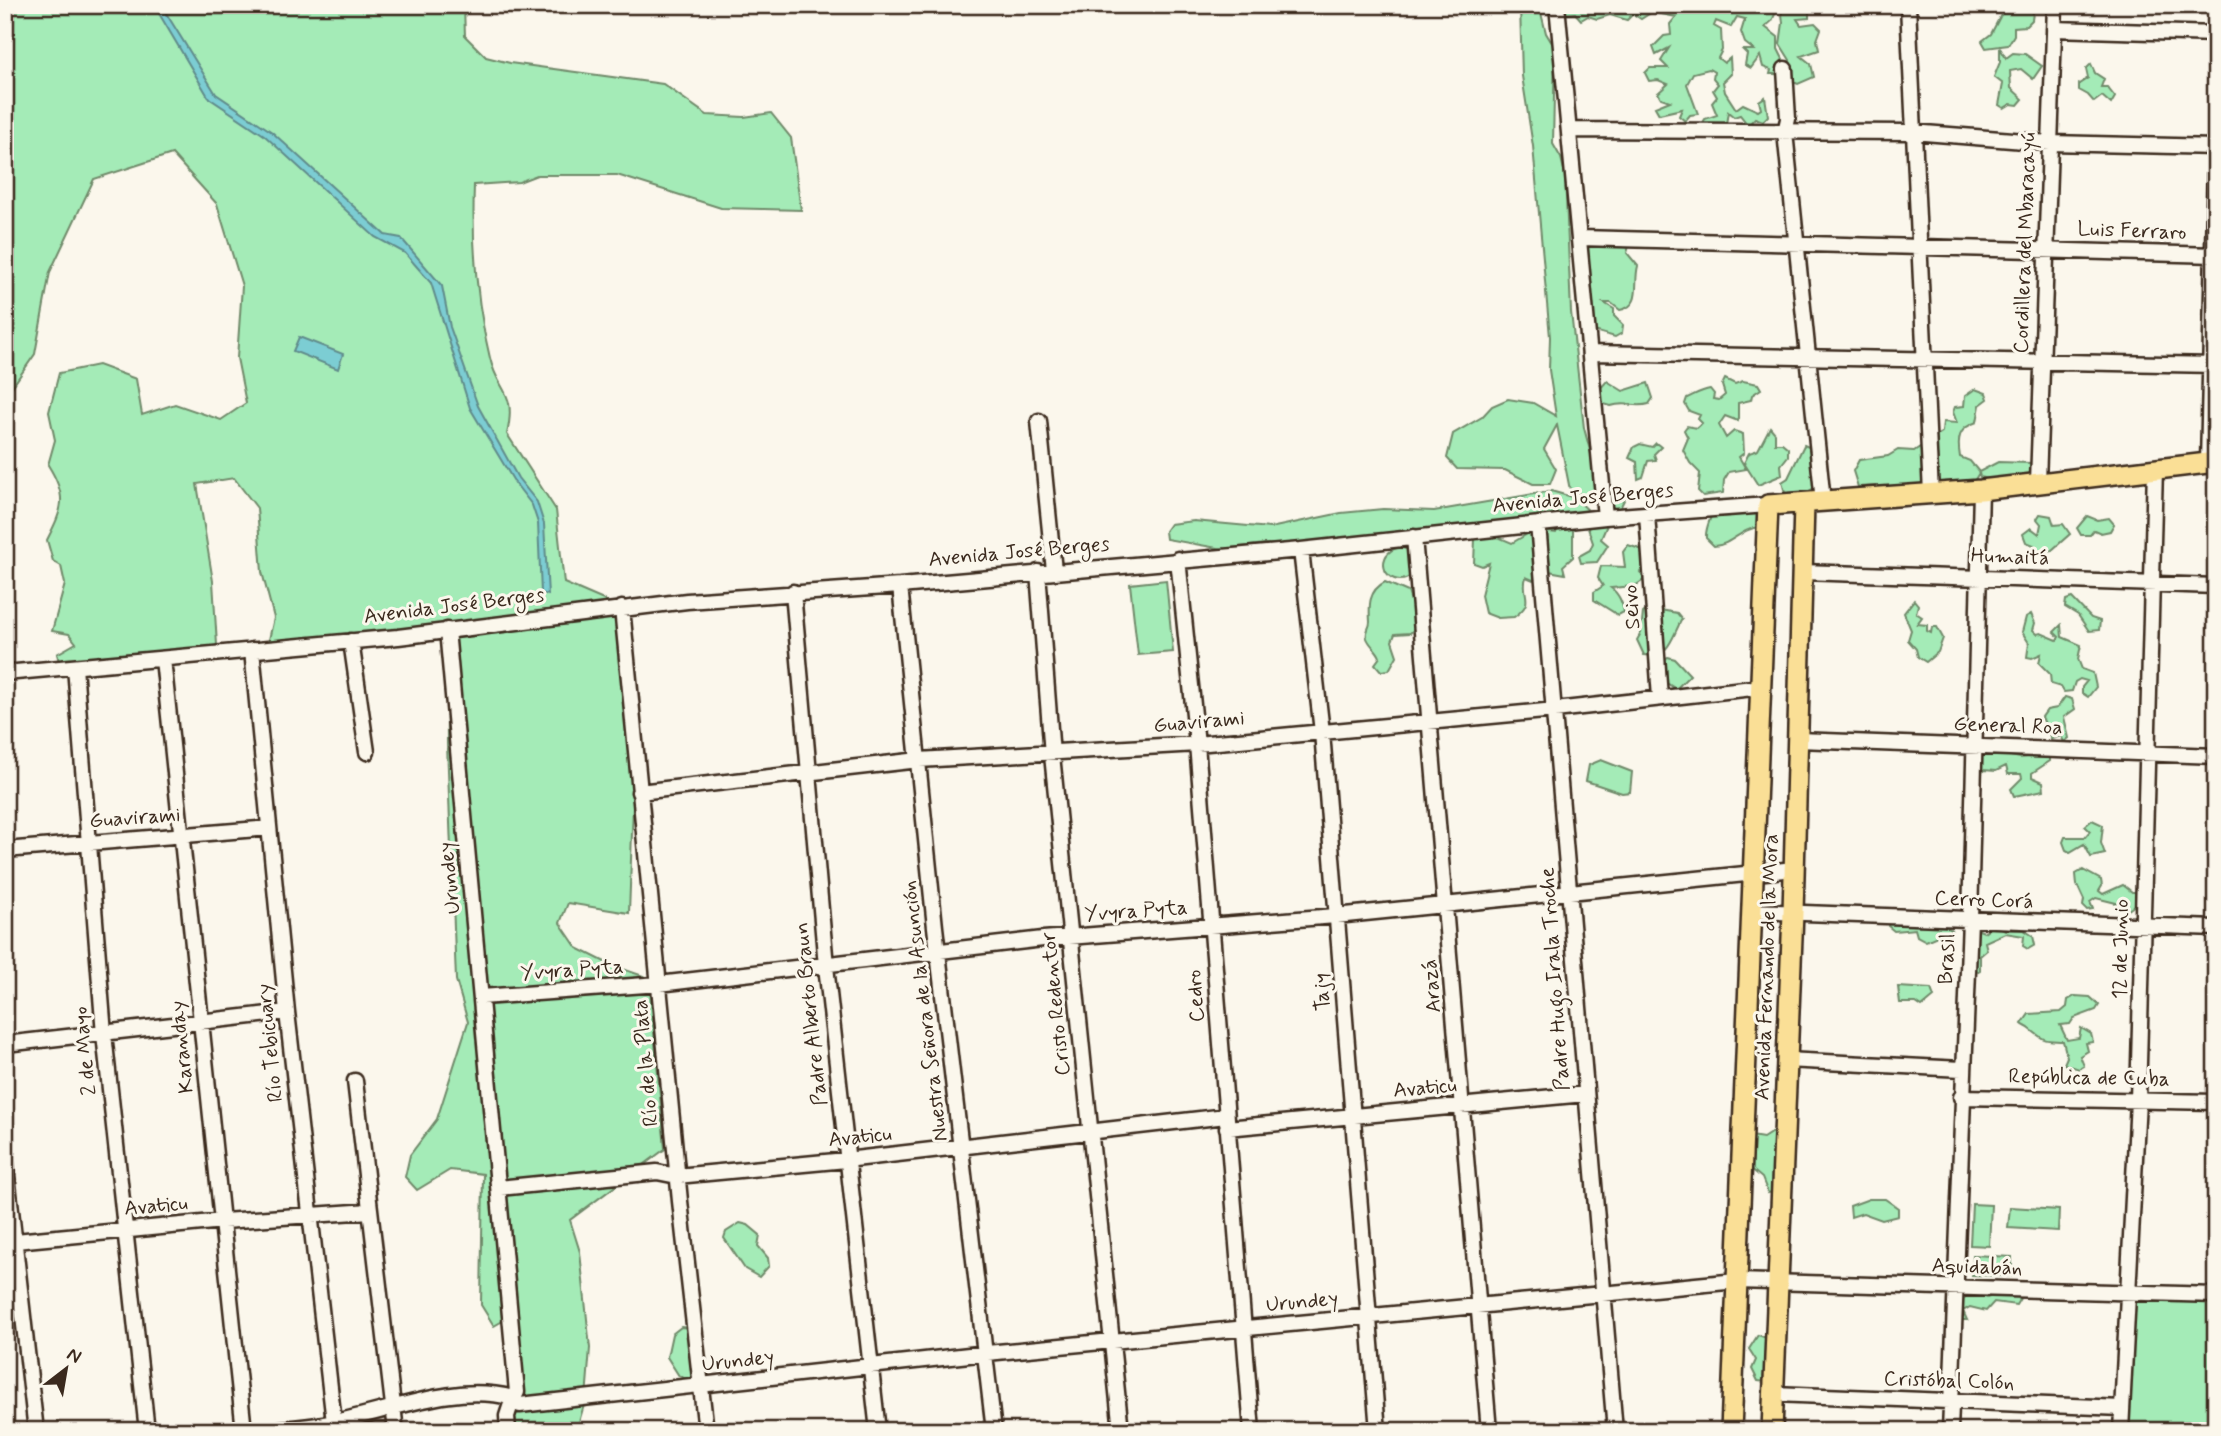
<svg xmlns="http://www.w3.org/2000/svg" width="2221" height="1436" viewBox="0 0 2221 1436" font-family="Mynerve,sans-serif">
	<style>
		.green { fill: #a4ebb7; stroke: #708a6a; stroke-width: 2 }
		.water { fill: #7bcdd3; stroke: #618c8b; stroke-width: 2 }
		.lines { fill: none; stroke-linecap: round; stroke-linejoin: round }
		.minor-casing { stroke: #3b2a1e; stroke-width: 19 }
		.major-casing { stroke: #3b2a1e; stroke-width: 24 }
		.minor { stroke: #fbf7ec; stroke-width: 14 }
		.major { stroke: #fadf96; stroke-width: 19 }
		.labels { text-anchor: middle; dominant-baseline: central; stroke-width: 6; stroke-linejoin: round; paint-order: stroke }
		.street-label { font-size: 21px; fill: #3b2a1e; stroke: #fbf7ec }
	</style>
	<rect width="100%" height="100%" fill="#fbf7ec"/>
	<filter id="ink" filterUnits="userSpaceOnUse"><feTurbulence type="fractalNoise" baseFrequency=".0143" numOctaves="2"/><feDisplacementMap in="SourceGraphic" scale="14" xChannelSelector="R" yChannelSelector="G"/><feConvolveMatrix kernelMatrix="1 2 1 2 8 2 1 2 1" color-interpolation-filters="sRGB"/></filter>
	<g filter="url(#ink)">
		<path class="green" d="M5,5H464L465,36L486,57L510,63L663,84L707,115L744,117L771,113L791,138L801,210L721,208L617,175H537L519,182L474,185C472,242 476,302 490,358C498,393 517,390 507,434L556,510L564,583L622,608L635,752L629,913L568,903L560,923L577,948L611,965L649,978L665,1149L570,1220L580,1252L590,1348L586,1398L579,1422L581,1431H515L508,1318L494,1326L481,1305L483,1174L450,1170L417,1190L405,1177L410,1155L437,1119L468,1022L456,980L447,744L446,630L268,644L274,618L262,572L257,508L234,478L197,484L213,581L217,645L207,650L61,669L57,654L76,643L69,634L52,631L65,584L61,566L53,561L47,540C63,508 68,497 48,465L55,440L49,412L59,373L98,365L136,379L142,415L175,404L221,420L246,403L237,358L242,286L217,204L172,154L94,179L50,272L35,354L5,397Z
			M1520,5H1539L1546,33L1555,48L1553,144L1561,158L1565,174L1571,312L1584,428L1601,491L1616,486L1627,494L1619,510H1610L1600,492L1585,496L1570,490L1557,425L1544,449L1556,469L1550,484H1533L1505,470L1457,469L1447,458L1453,434L1482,417L1492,406L1508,399L1533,403L1556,416L1549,370L1550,337L1533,146L1522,76Z
			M1552,5H1779L1772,21L1765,27L1778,37V49L1783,59L1779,65L1780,80L1776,74H1770L1771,70L1763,67L1760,56L1751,68L1745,65L1747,54L1743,50H1754L1745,43L1741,32L1745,19L1737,17L1731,27L1716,21L1714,26L1721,30L1722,50L1718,58L1724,63L1730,58L1731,74L1723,82L1725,92L1736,109L1743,104L1758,111L1761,109L1759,101L1765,97L1768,116L1763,121L1755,118L1748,125L1740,115L1734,117L1728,112L1726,124L1701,126L1705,119L1717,115L1712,103L1717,97L1713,90L1718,84L1713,78L1714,72L1709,69L1693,73L1687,84L1698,114L1690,115L1685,121L1679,116L1682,109L1659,114L1655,107L1670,101L1661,98L1658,93L1668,84L1658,80L1649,81L1645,73L1650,68H1668L1661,61L1669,48L1656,55L1653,47L1664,36L1671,35L1670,24L1676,17L1652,12L1641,19L1633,14L1627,20L1610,15L1597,19L1588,16L1581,20L1575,13L1560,15Z
			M1781,5H1815L1809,11V18L1797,19L1801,25L1815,23L1821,29L1817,40L1819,50L1801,56L1811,64L1814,77L1798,84L1791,81L1790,60L1780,44L1783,23Z
			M2006,5H2020L2033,13L2032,20L2026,26L2014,27V35L2008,45L1986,48L1982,41L1991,34Z
			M2000,48L2006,58L2013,53L2025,54L2042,66L2033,79L2021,69L2010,71L2011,88L2023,99L2018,105L2011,104L2004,108L1999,105L2003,84L1994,77L2000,62Z
			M2091,64L2095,73L2104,79L2101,87H2107L2115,97L2111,104L2102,96L2094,102L2088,95L2079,90V84L2088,78L2086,69Z
			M1630,243L1627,253L1638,266C1633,283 1643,306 1620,310L1611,303H1604L1614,309V316L1623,325L1622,333L1615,337L1587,329V300L1591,292L1581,244Z
			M1725,379L1735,384L1743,381L1758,384L1761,389L1752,395L1751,400L1738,403V421L1725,416L1719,425L1726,438L1734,431L1743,434L1744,453L1739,457L1746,469L1729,472L1724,480L1723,493L1703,496L1698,491L1700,473L1690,463L1683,450L1688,438L1684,430L1687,426L1697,428L1702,423L1698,419L1700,415L1689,411L1685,404L1687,398C1694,395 1702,390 1710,389L1714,394L1713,399L1719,400L1725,395L1722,385Z
			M1607,381L1623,391L1648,383L1653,398L1649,404C1636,408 1625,401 1611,406L1600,403L1597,392Z
			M1975,389L1986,393L1988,399L1980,405L1977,422C1958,428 1957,439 1960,457L1970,461L1979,472L1998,462L2032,463L2044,445L2045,468C2025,476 2002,484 1980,477L1979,473L1974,481L1941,484L1935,482L1875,490V486L1858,487L1853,471L1859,460L1888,456L1898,450L1914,451L1942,432L1943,422L1957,423L1953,412L1955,407L1964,406L1965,396Z
			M1770,427L1775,433V443H1782L1788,448V456L1781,465L1782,475L1758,485L1744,463L1749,453L1758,450Z
			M1656,443L1661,447L1654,454L1656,460L1648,461L1643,477L1638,479L1637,462L1629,458L1634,447L1640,444L1652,447Z
			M1804,445L1811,448L1819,485L1802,495L1785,493L1782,482L1788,478Z
			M1551,491L1575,498L1591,513L1573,523V557L1563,566L1565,574L1549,571L1541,556L1534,557L1539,561L1540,576L1533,580L1526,577C1520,595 1537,601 1514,617L1498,618L1485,613L1481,595L1489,563L1482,566L1474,563L1475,539L1491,534L1512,543L1534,530L1556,533L1558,526L1313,546L1265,544L1223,549L1166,539L1165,531L1170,524L1194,521L1270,528L1341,513L1383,509L1434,511Z
			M1719,502L1757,503L1760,527C1741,528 1732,545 1714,546L1706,538C1705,526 1712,519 1713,507Z
			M2040,514L2051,516L2054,525L2063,524L2070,534L2052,550L2043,551L2037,556L2032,553L2034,545L2026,542L2023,534L2031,528L2039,534L2041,524L2037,519Z
			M2087,516L2097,520L2109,518L2114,524L2110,531L2101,533L2094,530L2090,535H2081L2077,528Z
			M1597,520L1605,521L1607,525L1601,539L1608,545L1597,562L1581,563L1579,556L1590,550L1593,543L1588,528Z
			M1628,545L1643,550L1645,567L1640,572L1645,579L1635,586L1611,588C1618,593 1623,603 1624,612L1618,615L1594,600V592L1603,586L1598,578L1601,566L1625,567L1623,552Z
			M1384 564a16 16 0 1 1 32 0a16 16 0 1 1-32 0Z
			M1166,580L1173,652L1138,655L1130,584Z
			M1385,582L1408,592L1419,625L1410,633L1395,634L1392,641L1397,656L1389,670L1381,671L1375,664L1380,657C1377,649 1370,646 1367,638C1365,631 1370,628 1370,622C1369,606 1368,591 1385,582Z
			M2072,598L2091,618L2100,621L2099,630L2089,631L2078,615L2065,607L2066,600Z
			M1914,600L1918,605L1916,613L1922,617L1917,624L1927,625V631L1931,633L1932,627H1937L1943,638L1938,652L1926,662L1918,657L1916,649L1908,640L1911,630L1904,613Z
			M1649,608L1677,613L1682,619C1672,636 1670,659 1644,655L1637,640L1641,633L1643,613Z
			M2031,614L2035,623L2033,630L2037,634L2041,633L2057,640L2059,637L2054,632L2061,625L2062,637L2081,645L2078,659L2082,669L2093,673L2096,687L2088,697L2082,693V687L2087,681L2080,679L2075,682L2072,691L2064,692L2061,687L2051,684L2050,674L2039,663L2041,654L2032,658L2027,657L2029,643L2022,632L2026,617Z
			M1668,657L1675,659L1690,675L1676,689L1662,680L1664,659Z
			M2065,697L2072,699L2075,709L2064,717L2069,738L2064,742L2061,736L2051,739L2042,717L2047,710L2057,708Z
			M1996,753L2020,758L2050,754V761L2032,773V777L2043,782L2044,790L2014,796L2011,789L2022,778L2021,774H2008L2006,766L1996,771L1983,770L1979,785L1981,756Z
			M1601,760L1632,772L1630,792L1622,793L1586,781L1589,765Z
			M2092,820L2103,825L2101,843L2105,854L2091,857L2084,844L2070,852L2066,850L2063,842L2065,837H2085L2090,831L2085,826Z
			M2083,870L2101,880L2102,886L2099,891L2103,894L2123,885L2132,892H2140L2139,902L2127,911L2120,904L2096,898L2090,902L2093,909L2087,910L2083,906L2084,900L2077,885L2076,874Z
			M1890,920L1944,924L1951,930L1926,941L1917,936L1915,929L1894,931L1888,926Z
			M1995,924L2005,930H2024L2033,936L2035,945L2028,949L2023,946L2024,936L2005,933L1985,942L1987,950L1980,956V970L1972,975L1974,928L1984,932Z
			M1898,987L1931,989L1934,997L1922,1007L1916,1003H1900Z
			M2075,996L2090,997L2099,1005L2096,1010L2074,1018L2070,1024L2060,1025L2067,1040L2079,1038L2081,1028L2091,1034L2093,1042L2086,1043L2088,1051L2080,1056L2084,1066L2079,1069L2064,1064L2067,1057L2063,1041C2044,1040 2046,1042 2030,1029C2028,1027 2024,1026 2022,1024L2029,1014L2061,1012L2067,1007L2068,1000Z
			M1774,1131L1777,1133L1773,1184L1772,1192L1768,1193L1762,1178L1749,1167L1752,1159L1750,1157L1751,1136L1763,1138Z
			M1869,1199H1885L1898,1208V1216L1882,1220L1863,1213L1851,1217L1850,1206Z
			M1972,1204L1991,1205L1989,1246L1970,1245Z
			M2010,1207L2059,1210L2058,1231L2008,1228Z
			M740,1223L748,1225L760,1235L758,1246L768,1258L769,1266L759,1277L745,1269L724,1238L726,1232Z
			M1973,1255L2012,1257V1276L1972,1275Z
			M1971,1292L1987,1298L1995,1295H2022L2016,1305L1994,1302L1986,1311L1970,1307L1963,1311L1967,1320H1959V1303Z
			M2133,1297L2216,1301V1431H2129Z
			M681,1327L690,1328L694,1374L689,1380L679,1376L667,1357L672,1334Z
			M1758,1335L1770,1339L1766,1382L1758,1381L1752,1369L1756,1360L1749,1349Z"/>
		<path class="water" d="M154,5H161L216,94L272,132L385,235L401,238L442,286L450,327L478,406L518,478L537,502L544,524L548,595L541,593L538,523L532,505L515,483L470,408L431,283L405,253L375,237L264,135L209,98Z
			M299,337L343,354L338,369L293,351Z"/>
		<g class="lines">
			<defs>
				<path id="minor" d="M1557,5L1605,517
					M1908,5L1931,494
					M2054,29L2216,34
					M1785,69L1788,119L1785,132L1823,502
					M1571,130L1912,132L2050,143L2216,147
					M1580,238L2216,255
					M1591,353L2216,365
					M1039,421L1054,571
					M2208,463L2216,118
					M2038,482L2055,5
					M1647,514L1660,698
					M1538,524L1615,1431
					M1414,537L1489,1431
					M1301,550L1322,732L1378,1431
					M1178,559L1197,744L1252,1431
					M1038,572L1052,755L1121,1431
					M1802,572L2216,586
					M900,586L935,927L994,1431
					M793,592L826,966L878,1431
					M622,608L680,1201L706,1431
					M447,630L517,1392L513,1398L520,1405L987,1353L1737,1281L2216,1295
					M351,641L367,752
					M252,650L287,1012L335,1431
					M163,659L244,1431
					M75,667L104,1034L147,1431
					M5,673L398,637L687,601L900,586L1301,550L1605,517L1768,505
					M1798,740L2216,756
					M639,792L919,760L1197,744L1555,710L1762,687
					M5,850L269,828
					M1751,911L2216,928
					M482,997L659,984L1043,939L1336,916L1794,869
					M5,1044L287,1012
					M1786,1060L1962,1069
					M355,1081L396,1431
					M1961,1097L2216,1102
					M1227,1128L1585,1094
					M5,1157L36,1431
					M499,1188L657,1172L677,1176L846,1160L1226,1116
					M5,1242L223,1221L370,1211
					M1774,1394L2122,1408
					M264,1431C287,1428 311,1427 334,1422C392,1411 454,1382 513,1398L507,1416L508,1431
					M1950,1431L1970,920L1981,490
					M2121,1431L2138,1100L2155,468"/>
				<path id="major" d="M1731,1431L1768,505L1981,490L2216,462
					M1772,1431L1793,913L1804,504"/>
			</defs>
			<use href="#minor" class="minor-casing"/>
			<use href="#major" class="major-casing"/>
			<use href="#minor" class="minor"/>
			<use href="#major" class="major"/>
		</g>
	</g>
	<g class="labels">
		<g class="street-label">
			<text transform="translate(2132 231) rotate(2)">Luis Ferraro</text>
			<text transform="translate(2025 243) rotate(-88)">Cordillera del Mbaracayú</text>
			<text transform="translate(1583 498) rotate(-5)">Avenida José Berges</text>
			<text transform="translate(1019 552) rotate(-5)">Avenida José Berges</text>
			<text transform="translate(2010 557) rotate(2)">Humaitá</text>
			<text transform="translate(454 606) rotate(-7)">Avenida José Berges</text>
			<text transform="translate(1632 607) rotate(-94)">Seivo</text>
			<text transform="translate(1199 722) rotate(-5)">Guavirami</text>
			<text transform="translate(2008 726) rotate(2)">General Roa</text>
			<text transform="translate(135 818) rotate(-4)">Guavirami</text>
			<text transform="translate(450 878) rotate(-96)">Urundey</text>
			<text transform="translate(1984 900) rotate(2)">Cerro Corá</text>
			<text transform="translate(1136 911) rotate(-4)">Yvyra Pyta</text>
			<text transform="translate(2121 949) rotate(-89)">12 de Junio</text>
			<text transform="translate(1947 959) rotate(-87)">Brasil</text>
			<text transform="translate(1767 967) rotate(-88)">Avenida Fernando de la Mora</text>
			<text transform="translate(572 970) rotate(-4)">Yvyra Pyta</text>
			<text transform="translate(1555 979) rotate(-94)">Padre Hugo Irala Troche</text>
			<text transform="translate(1432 986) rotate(-95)">Arazá</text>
			<text transform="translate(1322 992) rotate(-95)">Tajy</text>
			<text transform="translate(1196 996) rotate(-94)">Cedro</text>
			<text transform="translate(1056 1004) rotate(-96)">Cristo Redentor</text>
			<text transform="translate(925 1011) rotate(-97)">Nuestra Señora de la Asunción</text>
			<text transform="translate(811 1014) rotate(-96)">Padre Alberto Braun</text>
			<text transform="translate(270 1043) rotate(-96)">Río Tebicuary</text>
			<text transform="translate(182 1047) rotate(-96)">Karanday</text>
			<text transform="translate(85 1051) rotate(-96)">2 de Mayo</text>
			<text transform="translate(646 1063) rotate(-95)">Río de la Plata</text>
			<text transform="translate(2089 1078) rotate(1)">República de Cuba</text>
			<text transform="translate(1425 1088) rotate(-5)">Avaticu</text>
			<text transform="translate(860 1137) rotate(-6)">Avaticu</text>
			<text transform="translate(156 1206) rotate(-5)">Avaticu</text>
			<text transform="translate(1977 1267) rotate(2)">Aquidabán</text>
			<text transform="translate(1302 1302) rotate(-5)">Urundey</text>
			<text transform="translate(738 1361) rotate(-6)">Urundey</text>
			<text transform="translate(1949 1381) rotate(2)">Cristóbal Colón</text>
		</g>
	</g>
	<rect width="2221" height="1436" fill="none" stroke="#fbf7ec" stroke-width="28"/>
	<rect x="14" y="14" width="2193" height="1408" fill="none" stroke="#3b2a1e" stroke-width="2.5" filter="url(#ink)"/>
	<g transform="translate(66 1369) rotate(31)" stroke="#fbf7ec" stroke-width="5" paint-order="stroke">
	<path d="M0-5L12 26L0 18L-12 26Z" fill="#3b2a1e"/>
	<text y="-10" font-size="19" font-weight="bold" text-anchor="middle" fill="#3b2a1e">N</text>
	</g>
</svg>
